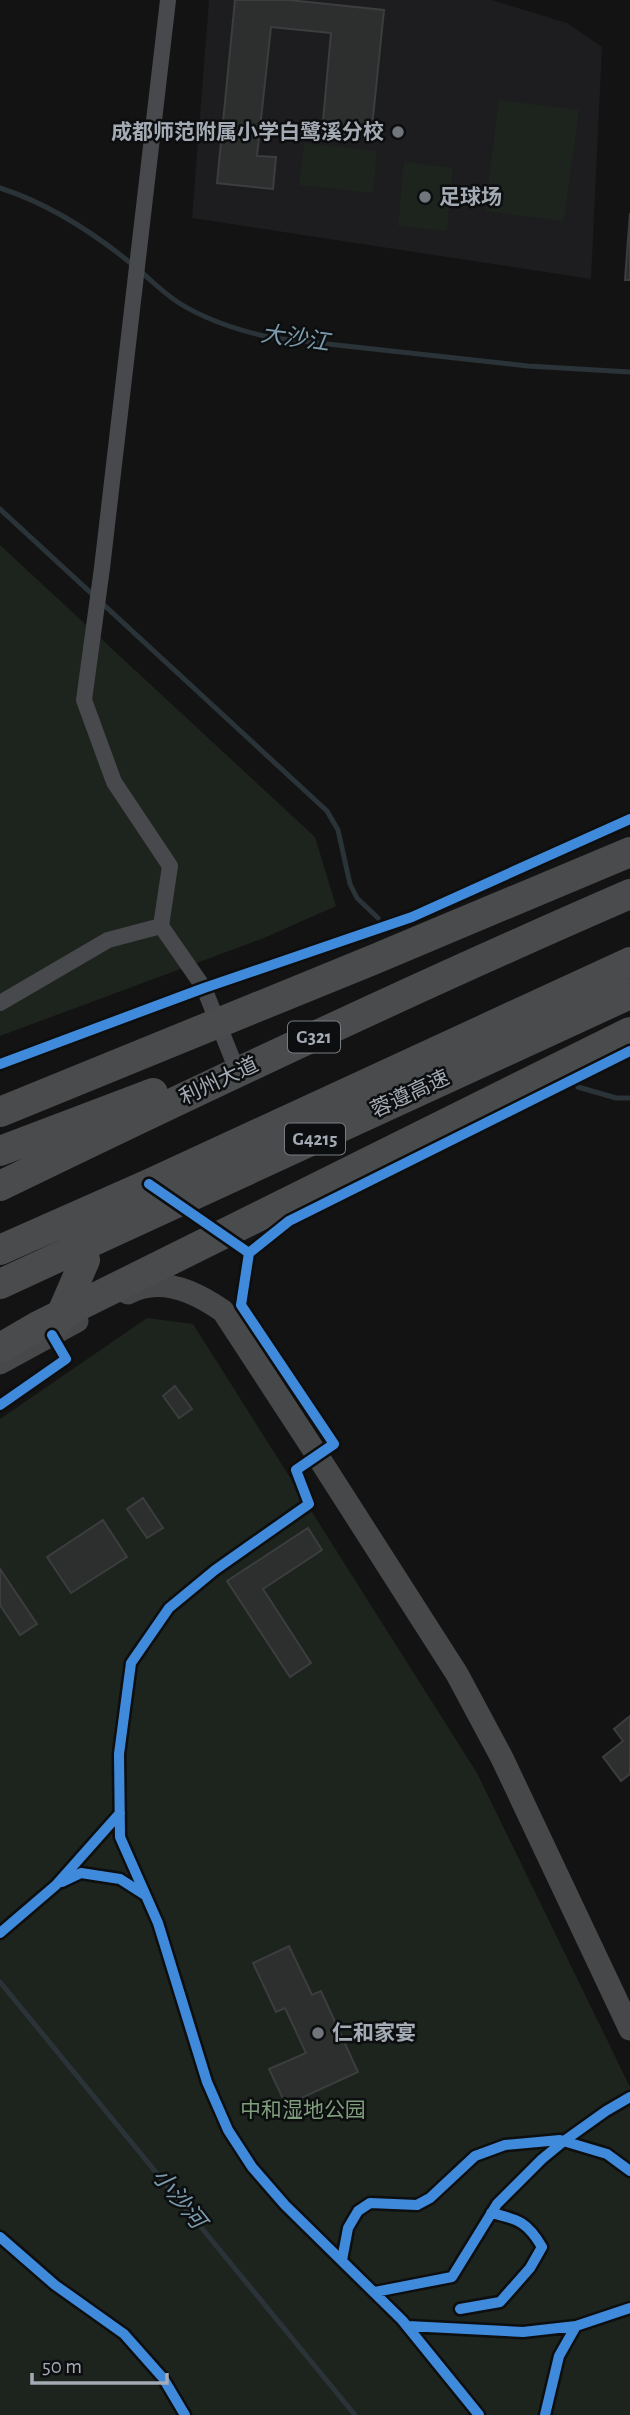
<svg xmlns="http://www.w3.org/2000/svg" width="630" height="2415" viewBox="0 0 630 2415" font-family="'Alegreya Sans','Noto Sans SC',sans-serif">
	<style>
		.built { fill: #1d1d1f }
		.green { fill: #1d231d }
		.lines { fill: none; stroke-linecap: round; stroke-linejoin: round }
		.stream { stroke: #2a3338; stroke-width: 5 }
		.building { fill: #2d2e2e; stroke: #3b3d3f; stroke-width: 2 }
		.street { stroke: #48494c; stroke-width: 16 }
		.secondary { stroke: #46484a; stroke-width: 23 }
		.highway { stroke: #4a4b4d; stroke-width: 30 }
		.cycleway-casing { stroke: #0d0e0f; stroke-width: 15 }
		.cycleway { stroke: #408adc; stroke-width: 10 }
		.poi-dot { fill: #71767c; stroke: #0d0e0f; stroke-width: 2.5 }
		.labels { text-anchor: middle; dominant-baseline: central; stroke-width: 5; stroke-linejoin: round; paint-order: stroke }
		.shield { fill: #0d0e0f; stroke: #777c82; stroke-width: 2 }
		.shield-label { font-size: 19px; font-weight: bold; fill: #a4abb4 }
		.poi-label { font-size: 21px; font-weight: bold; fill: #a4abb4; stroke: #0d0e0f; text-anchor: start }
		.street-label { font-size: 21px; fill: #a4abb4; stroke: #0d0e0f }
		.park-label { font-size: 21px; fill: #7e9e7c; stroke: #0d0e0f }
		.water-label { font-size: 23px; font-style: italic; fill: #7c9cae; stroke: #0d0e0f }
	</style>
	<rect width="100%" height="100%" fill="#131313"/>
	<path class="built" d="M209,0H492L567,23L602,47L591,279L192,218Z"/>
	<path class="green" d="M499,100L579,110L564,221L485,211Z
		M304,143L377,151L373,193L299,185Z
		M404,162L453,168L447,231L398,226Z
		M0,545L315,837L336,906L264,938L0,1036Z
		M147,1318L193,1324L477,1773L630,2087V2415H0V1419Z"/>
	<g class="lines">
		<path class="stream" d="M0,188C47,203 94,233 133,265
			M140,271C153,282 165,294 179,303C208,321 240,331 273,338L528,366L630,372
			M0,509L327,811L338,830L350,884L357,898L378,918
			M578,1087L616,1098H630
			M0,1982L355,2415"/>
	</g>
	<path class="building" d="M235,0H289L384,10L371,137L322,132L331,33L271,27L257,156L276,157L273,189L217,183Z
		M630,213V280H625Z
		M175,1386L192,1409L179,1418L163,1396Z
		M143,1498L163,1528L147,1538L127,1509Z
		M103,1520L127,1557L71,1593L47,1557Z
		M308,1528L322,1550L263,1589L311,1663L290,1677L227,1581Z
		M0,1569L37,1624L20,1635L0,1605Z
		M630,1716V1774L621,1781L603,1757L623,1741L614,1729Z
		M289,1946L312,1995L321,1991L358,2072L286,2105L269,2069L306,2053L285,2008L276,2012L253,1963Z"/>
	<g class="lines">
		<path class="street" d="M168,0L102,568L84,700L114,782L170,866L161,926L204,988L238,1073
			M0,1003L108,940L161,926"/>
		<path class="secondary" d="M128,1293C160,1275 196,1292 223,1311L317,1455L457,1674L502,1758L630,2029
			M0,1363L77,1321"/>
		<path class="highway" d="M0,1112L375,959L630,852
			M0,1151L153,1093
			M0,1186C208,1085 418,986 630,894
			M0,1250L149,1184L630,962
			M0,1284L630,994
			M58,1322L85,1260
			M0,1348L38,1326L630,1032"/>
		<defs>
			<path id="cycleway" d="M0,1064L204,988L412,917L630,819
				M149,1184L249,1253
				M0,1405L66,1359L52,1335
				M62,1882L81,1873L120,1879L145,1895
				M0,1933L56,1885L120,1813
				M0,2237L55,2285L124,2334L163,2378L185,2415
				M342,2260L348,2228L358,2211L370,2203L417,2205L430,2198L475,2156L505,2145L560,2140L607,2154L630,2171
				M375,2292L452,2277L497,2204L542,2159L564,2141L606,2111L630,2097
				M460,2309L500,2302L530,2268L542,2247C528,2223 519,2219 491,2213
				M408,2326L523,2332L576,2326
				M479,2415L402,2320L285,2205L252,2167L228,2130L207,2082L158,1923L120,1837L119,1754L131,1663L169,1608L215,1570L309,1504L296,1470L334,1444L241,1305L249,1253L289,1221L630,1051
				M545,2415L559,2356L576,2326L630,2308"/>
		</defs>
		<use href="#cycleway" class="cycleway-casing"/>
		<use href="#cycleway" class="cycleway"/>
	</g>
	<g class="poi-dot">
		<circle cx="398" cy="132" r="7"/>
		<circle cx="425" cy="197" r="7"/>
		<circle cx="318" cy="2033" r="7"/>
	</g>
	<g class="labels">
		<g class="shield">
			<rect x="288" y="1021.5" width="52" height="31" rx="5"/>
			<rect x="285" y="1123.5" width="60" height="31" rx="5"/>
		</g>
		<g class="shield-label">
			<text x="314" y="1037">G321</text>
			<text x="315" y="1139">G4215</text>
		</g>
		<g class="poi-label">
			<text x="384" y="132" text-anchor="end">成都师范附属小学白鹭溪分校</text>
			<text x="439" y="197">足球场</text>
			<text x="332" y="2033">仁和家宴</text>
		</g>
		<g class="street-label">
			<text transform="translate(219 1081) rotate(-25)">利州大道</text>
			<text transform="translate(410 1094) rotate(-25)">蓉遵高速</text>
		</g>
		<g class="park-label">
			<text x="303" y="2110">中和湿地公园</text>
		</g>
		<g class="water-label">
			<text transform="translate(295 339) rotate(8)">大沙江</text>
			<text transform="translate(178 2199) rotate(51)">小沙河</text>
		</g>
	</g>
	<path d="M32 2373v10h135v-10" fill="none" stroke="#a4abb4" stroke-width="3.5"/>
	<text x="42" y="2373" font-size="21" fill="#a4abb4" stroke="#0d0e0f" stroke-width="5" paint-order="stroke">50 m</text>
</svg>
